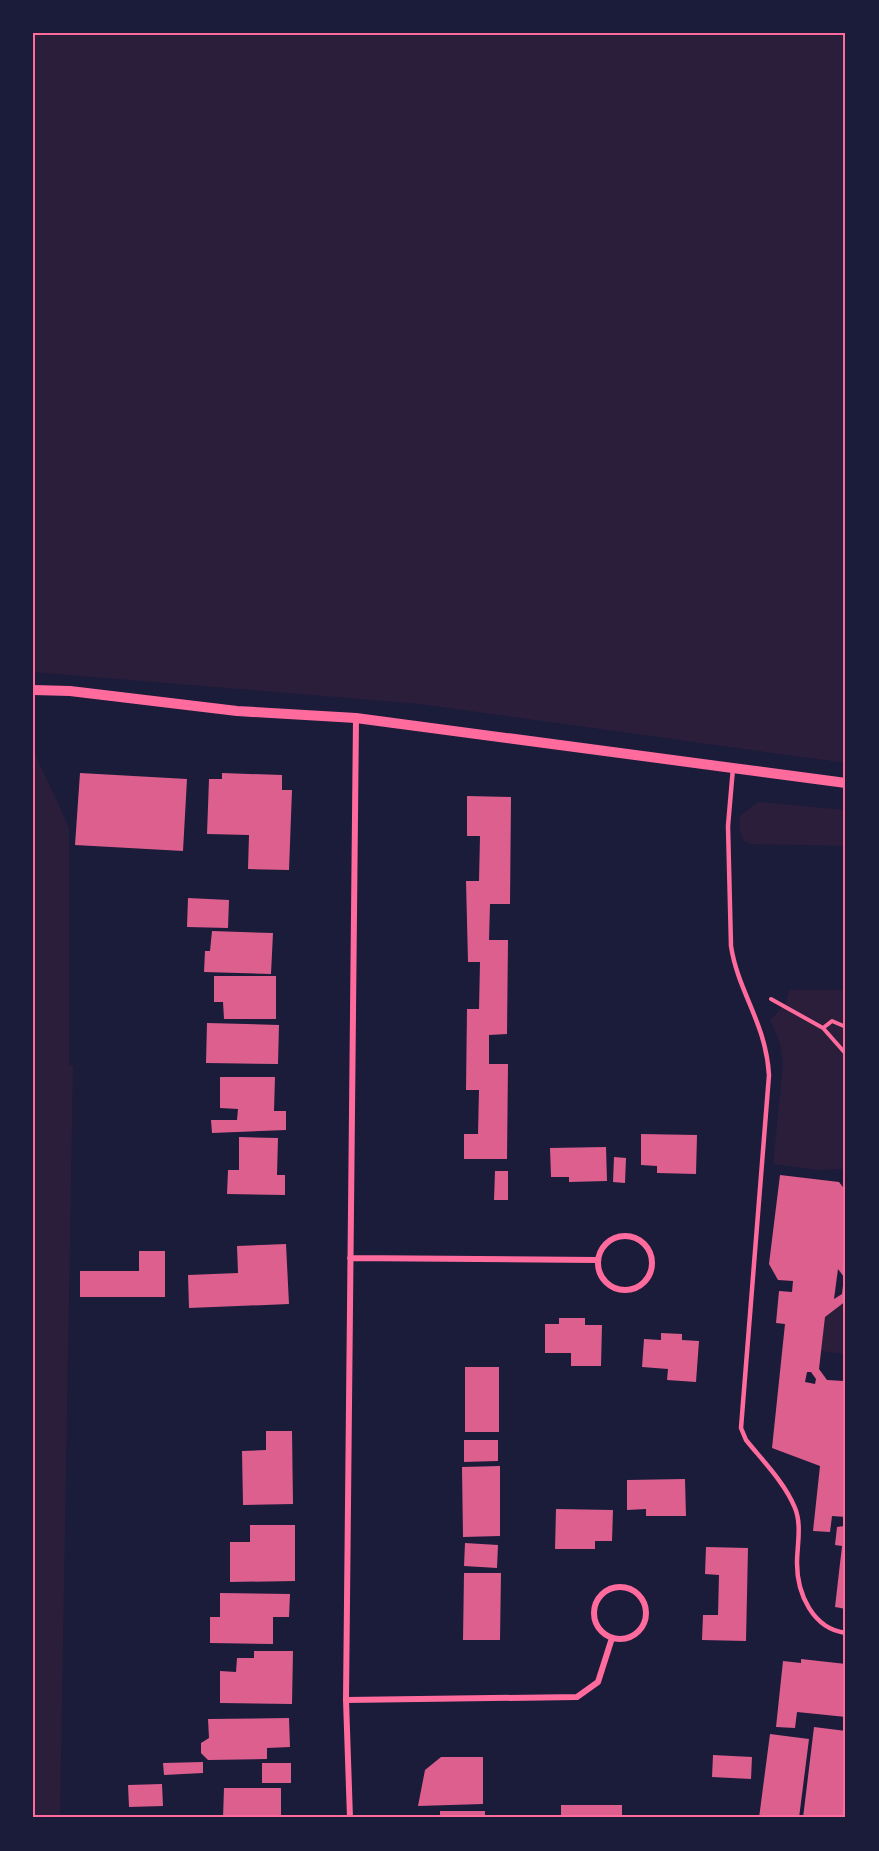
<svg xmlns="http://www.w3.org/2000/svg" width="879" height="1851" viewBox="0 0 879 1851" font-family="'Titillium Web',sans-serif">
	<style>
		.green { fill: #2a1e3b }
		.building { fill: #dd5f8e; fill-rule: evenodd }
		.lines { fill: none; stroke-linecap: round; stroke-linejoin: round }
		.path { stroke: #ff6b9d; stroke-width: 4 }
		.service { stroke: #ff6b9d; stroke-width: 4.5 }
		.minor { stroke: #ff6b9d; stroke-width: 6 }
		.tertiary { stroke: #ff6b9d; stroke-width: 10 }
		.neatline { fill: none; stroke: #ff6b9d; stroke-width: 2 }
	</style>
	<rect width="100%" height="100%" fill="#1b1b3a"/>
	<path class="green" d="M33,33H846V763L419,704L33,672Z
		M33,750L69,827V1065L73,1066L60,1818H33Z
		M758,802L846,810V846L750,844L744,841L740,831V816Z
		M789,990H846V1169L818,1170L773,1164L783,1063L780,1043L770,1020L786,1003Z
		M846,1301V1354L821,1351L825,1317Z"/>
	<path class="building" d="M80,773L187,779L183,851L75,845Z
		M222,773L282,775V790H292L289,870L248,869L249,835L207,834L209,779H222Z
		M467,796L511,797L510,904H490L489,940H508L507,1034L489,1035V1064H508L507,1159H464V1134H478L479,1090H466L467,1009H479L480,962H468L466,881H479L480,836H467Z
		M188,898L229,900L228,928L187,927Z
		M212,931L273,933L271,974L204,972L205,951H210Z
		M214,976H276V1019H224L223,1002H214Z
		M207,1023L279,1025L278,1064L206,1063Z
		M220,1077H275L274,1111H286V1130L212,1133L211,1120H237L238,1109L220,1108Z
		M641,1134L697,1135L696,1174L657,1173V1166L641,1165Z
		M239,1137L278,1138L277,1175H285V1195L227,1194L228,1170H239Z
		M606,1147L607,1181L569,1182V1177H551L550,1148Z
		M614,1157L626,1158L625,1183L613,1182Z
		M495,1171H508V1200H494Z
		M780,1175L839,1182L846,1191V1301L825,1317L819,1369L827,1380L844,1381L846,1384V1517L832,1516L830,1532L813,1531L820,1466L772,1448L785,1324L776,1323L779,1291L792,1292L793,1281L778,1280L769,1264ZM838,1269L844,1277L842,1294L834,1299ZM807,1372H811L816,1379L815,1384L805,1382Z
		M286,1244L289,1304L189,1308L188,1275L238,1273L237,1246Z
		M139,1251H165V1297H80V1271H139Z
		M559,1318H585V1325H602L601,1366H571V1353H545V1324H559Z
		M661,1333L682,1334V1340L699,1341L696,1382L667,1380L668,1369L642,1367L644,1339L661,1340Z
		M465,1367H499V1432H465Z
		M266,1431H292L293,1504L243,1505L242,1451L266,1450Z
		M464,1440H498V1461L464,1462Z
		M500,1466V1536L463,1537L462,1467Z
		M685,1479L686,1516H646V1509L627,1510V1480Z
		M556,1509L613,1510L612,1541H595V1549H555Z
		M844,1520H846V1609L835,1607L842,1546L835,1545L837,1527L844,1526Z
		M250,1525H295V1581L230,1582V1542H250Z
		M465,1543L498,1545L497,1568L464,1566Z
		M706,1547L748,1548L746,1641L702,1640L703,1615H718L719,1575L705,1574Z
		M464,1573H501L500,1640H463Z
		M220,1593L290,1594L289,1617H273V1644L210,1643V1617H220Z
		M254,1651H293L292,1704L220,1703V1671L236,1672L237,1658H254Z
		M801,1659L846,1664V1717L797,1712L795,1728L776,1727L783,1661L801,1663Z
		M289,1718L290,1747L267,1748V1759L208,1760L201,1753V1743L209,1738L208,1719Z
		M814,1727L846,1731V1818H803Z
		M770,1734L809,1739L799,1818H759Z
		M713,1755L752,1757L751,1779L712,1777Z
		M441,1757H483V1804L418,1806L425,1770Z
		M203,1762V1773L164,1775L163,1763Z
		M262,1763H291V1783H262Z
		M162,1784L163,1806L129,1807L128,1785Z
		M224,1788H281V1818H223Z
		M561,1805H622V1818H561Z
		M440,1811H485V1818H440Z"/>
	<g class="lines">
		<path class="path" d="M771,999L823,1028L832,1021L846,1027
			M823,1028L846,1054"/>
		<path class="service" d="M733,768L728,826L731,946C738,992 766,1023 769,1075L741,1428L746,1440C763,1461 785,1483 795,1508C802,1525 797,1546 797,1563C797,1594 813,1629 846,1633"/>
		<path class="minor" d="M598 1263a27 27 0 1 1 54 0a27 27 0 1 1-54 0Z
			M350,1258L597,1260
			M594 1613a26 26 0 1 1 52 0a26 26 0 1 1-52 0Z
			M346,1700L577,1697L598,1682L612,1638
			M350,1818L346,1700L356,718"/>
		<path class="tertiary" d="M33,690L70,691L237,711L356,718L846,783"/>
	</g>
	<rect width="879" height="1851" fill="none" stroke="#1b1b3a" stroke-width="69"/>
	<rect x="34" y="34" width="810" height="1782" class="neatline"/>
</svg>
